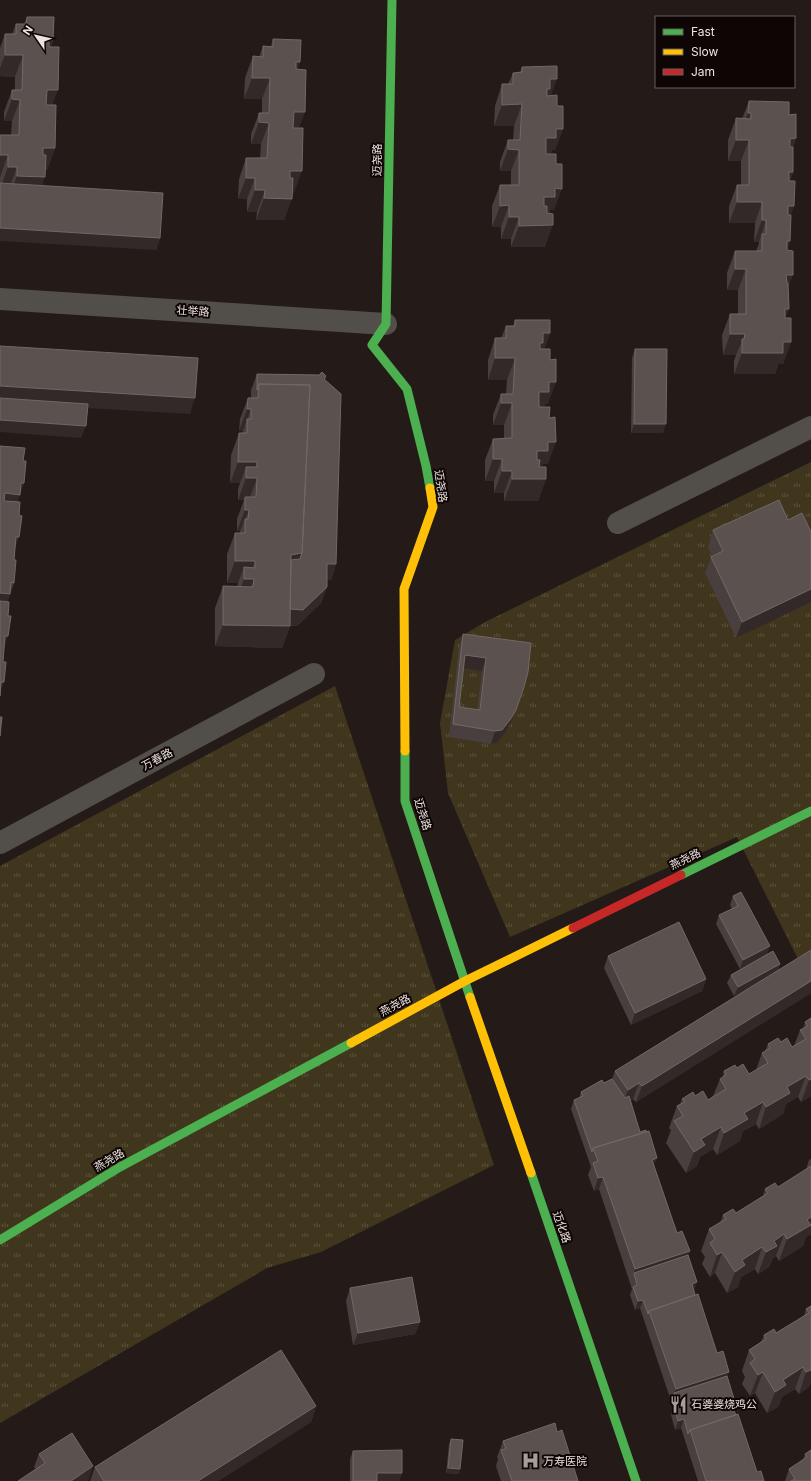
<svg xmlns="http://www.w3.org/2000/svg" width="811" height="1481" viewBox="0 0 811 1481" font-family="Inter,'Noto Sans SC',sans-serif">
	<style>
		.park { fill: url(#park-tufts) }
		.lines { fill: none; stroke-linecap: round; stroke-linejoin: round }
		.street { stroke: #524e4a; stroke-width: 22 }
		.fast { stroke: #4caf50; stroke-width: 9 }
		.slow { stroke: #ffc107; stroke-width: 9 }
		.jam { stroke: #c62828; stroke-width: 9 }
		.wall { fill: #493f3e; fill-rule: evenodd }
		.shaded-wall { fill: #332928 }
		.building { fill: #5b514f; stroke: #726866; fill-rule: evenodd }
		.labels { text-anchor: middle; dominant-baseline: central; stroke-width: 4; stroke-linejoin: round; paint-order: stroke }
		.street-label { font-size: 11px; fill: #eee3df; stroke: #0d0604 }
		.poi-label { font-size: 11px; fill: #eee3df; stroke: #0d0604; text-anchor: start }
	</style>
	<defs>
		<pattern id="park-tufts" width="24" height="20" patternUnits="userSpaceOnUse"><rect width="24" height="20" fill="#3f361d"/><path d="M3 7l-1-3M5 7V3M7 7l1-3M15 17l-1-3M17 17v-4M19 17l1-3" fill="none" stroke="#5b533d"/></pattern>
	</defs>
	<rect width="100%" height="100%" fill="#241b18"/>
	<path class="park" d="M811,462V958L801,965L737,837L510,937L448,793L440,723L455,640L485,622Z
		M335,686L494,1165L321,1252L267,1268L0,1423V866Z"/>
	<g class="lines">
		<path class="street" d="M0,299L386,324
			M618,523L811,427
			M0,843L314,674"/>
		<path class="fast" d="M392,0L386,324L372,345L407,389L426,466L430,488
			M405,751V801L470,997
			M681,875L811,811
			M531,1173L636,1481
			M0,1240L120,1167L351,1043"/>
		<path class="slow" d="M405,751L404,589L433,507L430,488
			M470,997L531,1173
			M351,1043L465,981L573,928"/>
		<path class="jam" d="M573,928L681,875"/>
	</g>
	<path class="wall" d="M27,17L53,40L51,47L53,105L55,148L47,170H45L42,186L160,238L156,250L0,183V177L11,135L12,121H4V112L12,90H15V77L0,76V48L5,34H12L16,24H24Z
		M273,39L298,69L299,128L294,193H293L284,220H256L257,212H247V199H238L239,179L246,158H260L261,144H251V134L259,113H262V99H244L245,78L253,56L259,57L263,46H271Z
		M522,67L551,95L557,106L563,129L555,150H552L551,154L554,210H550L549,214L545,247H511V239H501V227H492V206L500,185H511V171H500V162L508,140H513L514,126H494L495,106L502,84H508L513,73L520,72Z
		M749,101L789,115L796,138L793,147V172L790,181L791,216L790,241L787,250L788,286L785,318L791,342L783,364L779,363L775,374H734V361L736,355H723L722,335L730,314H738V290H727V273L735,251H756L759,244V242H754L755,223H729V206L737,185H741V161H728V140L736,118L742,119Z
		M515,320L550,333L544,349L548,404H545L544,407L548,464H543L542,467L546,479L538,501H504V493H494V481H485V460L493,439H504V425H493V415L501,394H506L507,380H488V360L495,338H501L506,326H513Z
		M635,349L663,433H631L632,358Z
		M257,374L326,376L325,380L336,564L331,580H327V587L321,603L297,626H290L282,648L215,646V608L223,586L237,587L238,583H227V554L235,533H240V531H237V519L244,500H238V489L240,483H230L231,455L239,433H242L243,431H239L240,419L248,398H251V390Z
		M0,446L23,461L24,483L17,502L14,560V583L7,602L3,662L4,682L0,692Z
		M788,520L736,638L705,573L711,557L712,556L708,547L713,530Z
		M463,634L524,687L511,722L505,733L498,742L491,744L449,737L459,647ZM464,668L482,671L477,710L459,707Z
		M733,896L767,955L740,969L716,924L719,915L732,909L730,905Z
		M811,950V993L636,1102L633,1099L630,1101L640,1132L654,1165L677,1233L690,1251L688,1255L694,1291L717,1353L729,1372L727,1376L735,1402L733,1409L757,1472L764,1481H698L681,1428L675,1430L671,1415L673,1408L671,1401L640,1308L635,1310L630,1295L632,1289L599,1189L594,1191L588,1175L591,1167L571,1109L574,1100L579,1098L581,1092L604,1083L612,1079L615,1071L754,985L734,996L727,983L731,975L780,964L778,971Z
		M608,956L706,979L702,991L631,1025L604,968Z
		M811,1018V1096L801,1102L798,1097L786,1104L783,1114L759,1129L756,1124L743,1131L740,1141L717,1155L713,1149L700,1157L697,1166L686,1173L666,1143L671,1130L669,1128L677,1106L680,1104L682,1099L695,1096L708,1100L713,1096L720,1079L722,1078L724,1071L737,1068L749,1074L756,1070L762,1053L765,1051L768,1044L781,1042L792,1047L794,1046L800,1030L803,1029L805,1022Z
		M811,1159V1234L806,1237L803,1246L779,1261L776,1256L773,1258L769,1267L758,1274L755,1269L741,1277L738,1287L727,1293L715,1273L710,1277L702,1264L705,1257L701,1251L709,1229L720,1223L723,1215L736,1213L763,1196L765,1189L778,1187L806,1170L809,1160Z
		M350,1288L420,1322L415,1334L353,1345L346,1301Z
		M811,1306L809,1387L799,1394L795,1389L782,1397L778,1407L767,1413L755,1393L750,1396L742,1384L745,1377L742,1371L749,1350L761,1342L764,1335L776,1333L804,1316L806,1309Z
		M316,1406L311,1422L218,1481H90L95,1467Z
		M557,1432L578,1481H501L496,1466L498,1459L497,1457L503,1441Z
		M451,1439L459,1474L446,1473L449,1444Z
		M811,1450V1481H785L789,1469L803,1460L805,1454Z
		M353,1451L402,1473L399,1481H350V1459Z
		M39,1454L89,1479L86,1481H18L36,1469L34,1467Z"/>
	<path class="shaded-wall" d="M49,39L53,40L45,61Z
		M5,55H23L15,77L0,76V68Z
		M296,62H300L293,84Z
		M252,78H270L262,99H244Z
		M550,79H557L549,101L542,110Z
		M47,90H58L50,111H39Z
		M12,99L20,100L12,121H4Z
		M522,104L514,126H494L502,105Z
		M294,112H305L297,134H286Z
		M748,113H751L743,135H741Z
		M259,122L269,123L261,144H251Z
		M556,129H563L555,150H552L549,160H538L546,138Z
		M796,138L788,160L790,139Z
		M736,140H749L741,161H728Z
		M43,148H55L47,170H35Z
		M508,149L519,150L511,171H500Z
		M0,155H8L0,177Z
		M8,167H17L9,189H0Z
		M290,171H302L294,193L282,192Z
		M789,172H793L785,194Z
		M17,176L45,177L37,198L9,197Z
		M246,178H255L247,199H238Z
		M555,188L562,189L554,210H550L547,219H536L544,197Z
		M255,190H265L257,212H247Z
		M264,198L292,199L284,220H256Z
		M737,202H762L755,223H729Z
		M509,205L501,227H492L500,206Z
		M788,206H794L787,227Z
		M509,217H519L511,239H501Z
		M762,220H766L759,242H754Z
		M553,225L545,247H511L519,226Z
		M0,228L160,238L156,250L0,241Z
		M787,241H790L783,262Z
		M735,269H746L738,290H727Z
		M786,275H793L785,296Z
		M785,309H789L781,330Z
		M543,333H550L542,354L535,364Z
		M730,334H745L736,355H723Z
		M783,342H791L783,364L779,363L775,374H734L742,353Z
		M495,358H515L507,380H488Z
		M549,382H556L548,404H545L542,414H531L539,392Z
		M0,386L195,398L190,414L0,403Z
		M501,403H512L504,425H493Z
		M247,409H251L243,431H239Z
		M0,420L86,426L81,438L0,432Z
		M634,424H666L663,433H631Z
		M548,442H556L548,464H543L540,473L529,472L537,451Z
		M493,459H502L494,481H485Z
		M238,462H257L251,478H257L249,500L245,497L244,500H238L246,478V467L240,483H230Z
		M502,471H512L504,493H494Z
		M512,479H546L538,501H504Z
		M21,483H24L12,517L0,515L5,493Z
		M245,510H249L240,531H237Z
		M16,537H19L12,559Z
		M302,553L294,575L289,560L291,555Z
		M235,561H255L248,579H254L246,600H236L244,579V567L238,583H227Z
		M327,564H336L331,580H321Z
		M327,587L321,603L297,626L282,625L288,609Z
		M811,589V602L736,638L742,622Z
		M0,593L10,594L2,616L0,615Z
		M223,625L290,626L282,648L215,646Z
		M5,636H8L0,658Z
		M465,655L486,658L482,671L461,668Z
		M1,682H4L0,693Z
		M524,687L511,722L505,733L498,742L491,744L495,731Z
		M770,946L767,955L740,969L743,960Z
		M780,964L777,973L734,996L738,987Z
		M706,979L702,991L631,1025L635,1013Z
		M811,981V993L636,1102L642,1086Z
		M806,1076L798,1097L786,1104L783,1114L759,1129L766,1107L787,1087Z
		M811,1079V1096L801,1102L809,1080Z
		M639,1083L633,1099L622,1106L628,1090Z
		M763,1102L756,1124L743,1131L740,1141L717,1155L724,1133L744,1113Z
		M721,1127L713,1149L700,1157L697,1166L686,1173L694,1152L701,1139Z
		M657,1158L652,1171V1160Z
		M603,1177L599,1189L594,1191L598,1178Z
		M811,1217V1234L806,1237L803,1246L779,1261L787,1239L807,1220Z
		M784,1234L776,1256L773,1258L769,1267L758,1274L766,1252L774,1241Z
		M762,1247L755,1269L741,1277L738,1287L727,1293L735,1272L742,1260Z
		M690,1251L685,1264L634,1273L635,1269Z
		M722,1252L715,1273L710,1277L717,1255Z
		M697,1282L694,1291L692,1284Z
		M643,1300L640,1308L635,1310L638,1301Z
		M420,1322L415,1334L353,1345L358,1333Z
		M803,1367L795,1389L782,1397L778,1407L767,1413L775,1392L783,1380Z
		M811,1368V1383L809,1387L799,1394L806,1372Z
		M729,1372L724,1385L674,1393L671,1401L676,1389Z
		M763,1372L755,1393L750,1396L758,1375Z
		M735,1402L732,1411L731,1404Z
		M316,1406L311,1422L218,1481H198Z
		M684,1419L681,1428L675,1430L678,1421Z
		M93,1466L89,1479L86,1481H71Z
		M448,1468L460,1469L459,1474L446,1473Z
		M377,1473H402L399,1481H374Z"/>
	<path class="building" d="M27,17H54L53,40L49,39V47H59L58,90H47L46,105H56L55,148H43V155H46L45,177L17,176V167H8V155H0V135H19L20,100L12,99V90H22L23,55H5V34H16V24H26Z
		M273,39L301,40L300,62H296V69L306,70L305,112H294L293,128H303L302,171H290V178H293L292,199L264,198L265,190H255V178H246V158H267L269,123L259,122V113H269L270,78H252L253,56L263,57V46L273,47Z
		M557,66V79H550V89H547V96L557,95V106H563V129H556V138H546V154H556V164H562V189L555,188V197H544V206H547V213L553,214V225L519,226V217H509V205L500,206V185H519V150L508,149V140H520L522,104L502,105V84H513V73L522,72V67Z
		M749,101L789,102V115L796,114V138L790,139V147H793V172H789V181H795L794,206H788V215H791L790,241H787V250L793,251V275H786L787,283H788L789,309H785V318H791V342H783V353H742V339H744L745,334H730V314H746V269H735V251H762V234H766V220H762V202H737V185H749V140H736V118L751,119V113H748Z
		M0,183L163,193L160,238L0,228Z
		M515,320H550V333H543V343H540V349H550V360L556,359V382H549V392H539V407H550L549,418L555,417L556,442H548V451H537V460H540L539,467H546V479H512V471H502V459H493V439L512,438V403H501V394H513L515,358H495V338H506V326H515Z
		M0,346L198,358L195,398L0,386Z
		M635,349H667L666,424H634Z
		M322,372L326,376L324,379L341,394L336,564H327V587L303,610L290,609L291,560L300,559L302,553L310,385L259,384L257,390V374L319,375Z
		M259,384L310,385L302,553L291,555L290,626L223,625V586L253,587L254,579H244V567L255,568V561H235V533H245V519H248L249,510H245V497H256L257,478H246V467H257V462H238L239,433H247V419H251V409H247L248,398H258Z
		M0,398L88,404L86,426L0,420Z
		M0,446L25,448L23,461H26L24,483H21L20,495L5,493L4,501L20,502L19,515L22,516L19,537H16L14,560H16L14,583L11,582L10,594L0,593Z
		M779,500L788,520L802,513L811,532V589L742,622L711,557L723,551L713,530Z
		M0,601L9,602L8,616H11L8,636H5L3,662H6L4,682H1L0,696Z
		M463,634L531,643L528,672L524,687L516,710L510,720L502,730L495,731L453,724ZM465,655L486,658L480,710L459,707Z
		M0,717H2L0,736Z
		M741,892L770,946L743,960L719,915L738,906L733,896Z
		M679,922L706,979L635,1013L608,956Z
		M811,950V981L642,1086L639,1083L628,1090L615,1071Z
		M773,951L780,964L738,987L731,975Z
		M811,1018V1079L809,1080L806,1076L787,1087L790,1093L766,1107L763,1102L744,1113L748,1119L724,1133L721,1127L701,1139L705,1145L694,1152L674,1121L683,1116L677,1106L685,1102L682,1099L693,1092L695,1096L703,1091L708,1100L726,1089L720,1079L726,1075L724,1071L735,1065L737,1068L743,1064L749,1074L768,1063L762,1053L770,1048L768,1044L778,1038L781,1042L787,1038L792,1047L806,1039L800,1030L808,1026L805,1022Z
		M612,1079L625,1098L629,1096L640,1132L646,1130V1132L593,1148L592,1152L574,1100L583,1096L581,1092L602,1080L604,1083Z
		M649,1131L657,1158L652,1160L677,1233L682,1231L690,1251L635,1269L603,1177L598,1178L593,1163L598,1161L593,1148Z
		M811,1166V1217L807,1220L811,1225L787,1239L784,1234L774,1241L777,1246L766,1252L762,1247L742,1260L745,1265L735,1272L722,1252L717,1255L710,1243L715,1239L709,1229L726,1219L723,1215L733,1209L736,1213L768,1193L765,1189L775,1183L778,1187Z
		M688,1255L697,1282L692,1284L695,1295L649,1311L648,1314L643,1300L638,1301L633,1287L637,1285L634,1273Z
		M412,1277L420,1322L358,1333L350,1288Z
		M698,1294L717,1353L723,1351L729,1372L676,1389L649,1311Z
		M811,1306V1370L806,1372L803,1367L783,1380L786,1385L775,1392L763,1372L758,1375L750,1363L755,1359L749,1350L766,1339L764,1335L774,1329L776,1333L809,1313L806,1309Z
		M281,1350L316,1406L198,1481H104L95,1467Z
		M727,1376L735,1402L731,1404L736,1415L690,1430L688,1434L684,1419L678,1421L674,1406L678,1405L674,1393Z
		M738,1414L757,1472L761,1471L764,1481H706L690,1430Z
		M555,1423L557,1432L562,1430L578,1481H512L501,1450L506,1449L503,1441Z
		M72,1433L93,1466L71,1481H18L45,1463L39,1454Z
		M451,1439L463,1440L460,1469L448,1468Z
		M402,1450V1473H377V1481H353V1451Z
		M811,1450V1481H791L795,1479L789,1469L807,1457L805,1454Z"/>
	<defs>
		<symbol id="restaurant-bare" viewBox="-9 -9 18 18"><path d="M-5-6h1v4h1v-4h1v4h1v-4h1v5L-1.5 .5V6h-2V.5L-5-1ZM5-6V6H3V1.5H1.5Q1.5-4 5-6Z" fill="#a79d99" stroke="#0d0604" stroke-width="2.5" paint-order="stroke"/></symbol>
		<symbol id="hospital-bare" viewBox="-9 -9 18 18"><path d="M-5-5h3v3.5h4V-5h3V5h-3V1.5h-4V5h-3Z" fill="#a79d99" stroke="#0d0604" stroke-width="2.5" paint-order="stroke"/></symbol>
	</defs>
	<g fill-rule="evenodd">
		<use href="#restaurant-bare" x="666" y="1392" width="25" height="25"/>
		<use href="#hospital-bare" x="518" y="1448" width="25" height="25"/>
	</g>
	<g class="labels">
		<g class="street-label">
			<text transform="translate(377 160) rotate(-89)">迈尧路</text>
			<text transform="translate(193 311) rotate(4)">壮举路</text>
			<text transform="translate(441 486) rotate(82)">迈尧路</text>
			<text transform="translate(157 759) rotate(-28)">万春路</text>
			<text transform="translate(423 814) rotate(73)">迈尧路</text>
			<text transform="translate(685 859) rotate(-26)">燕尧路</text>
			<text transform="translate(395 1005) rotate(-28)">燕尧路</text>
			<text transform="translate(109 1160) rotate(-30)">燕尧路</text>
			<text transform="translate(562 1227) rotate(71)">迈化路</text>
		</g>
		<g class="poi-label">
			<text x="691" y="1404">石婆婆烧鸡公</text>
			<text x="543" y="1461">万寿医院</text>
		</g>
	</g>
	<rect x="655" y="16" width="140" height="72" fill="#0d0604" stroke="#675e5c"/>
	<rect x="663" y="29" width="20" height="6" fill="#4caf50" stroke="#675e5c"/>
	<text x="691" y="36" font-size="12" fill="#eee3df">Fast</text>
	<rect x="663" y="49" width="20" height="6" fill="#ffc107" stroke="#675e5c"/>
	<text x="691" y="56" font-size="12" fill="#eee3df">Slow</text>
	<rect x="663" y="69" width="20" height="6" fill="#c62828" stroke="#675e5c"/>
	<text x="691" y="76" font-size="12" fill="#eee3df">Jam</text>
	<g transform="translate(36 36) rotate(304)" stroke="#0d0604" stroke-width="3" paint-order="stroke">
	<path d="M0-3L7 15L0 10L-7 15Z" fill="#eee3df"/>
	<text y="-6" font-size="11" font-weight="bold" text-anchor="middle" fill="#eee3df">N</text>
	</g>
</svg>
